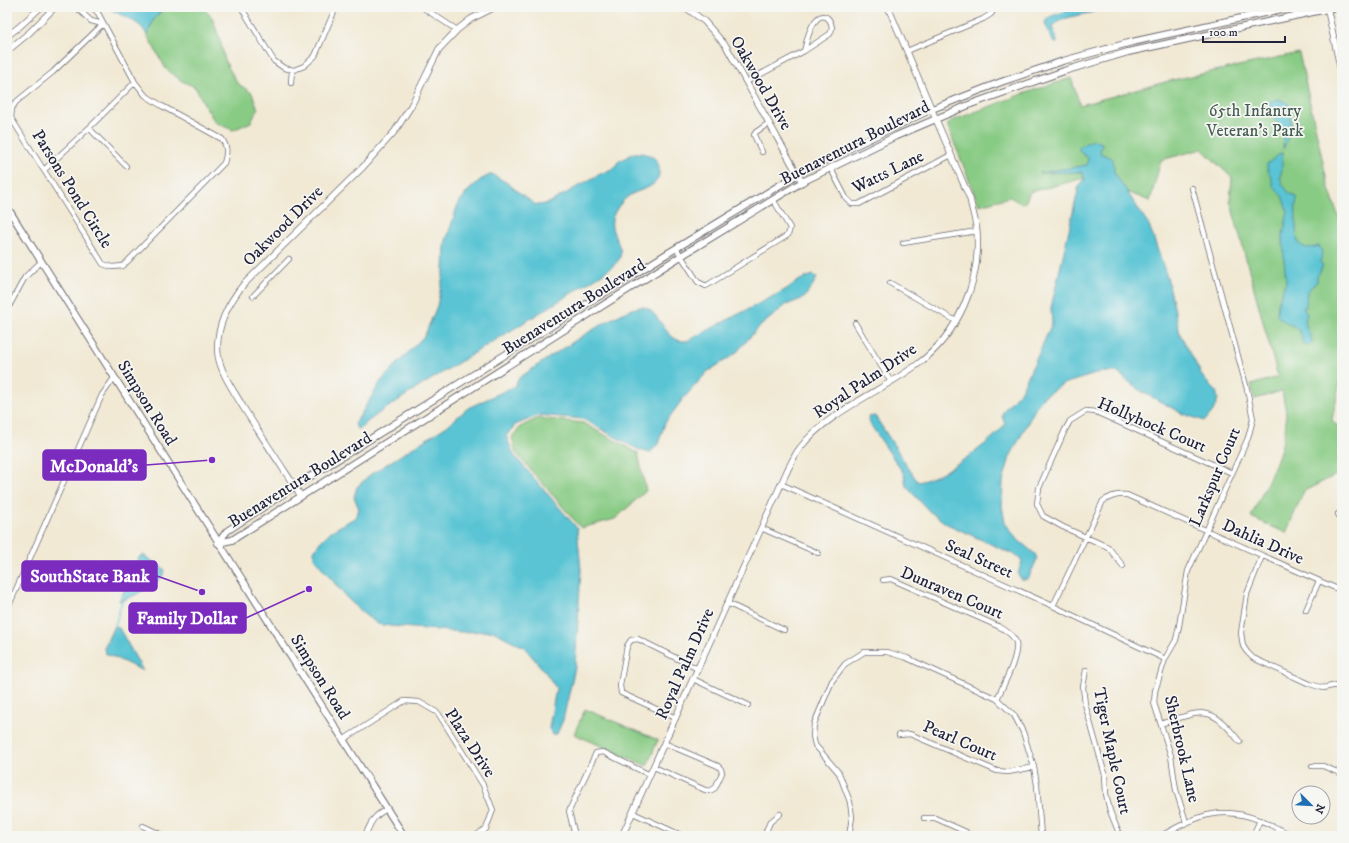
<svg xmlns="http://www.w3.org/2000/svg" width="1349" height="843" viewBox="0 0 1349 843" font-family="'IM FELL DW Pica',serif">
	<style>
		.green { fill: #88cb84; stroke: #557660 }
		.water { fill: #5ac4d4; stroke: #3e7388 }
		.lines { fill: none; stroke-linecap: round; stroke-linejoin: round }
		.stream { stroke: #5ac4d4; stroke-width: 1.5 }
		.minor-casing { stroke: #6a6871; stroke-width: 6 }
		.tertiary-casing { stroke: #6a6871; stroke-width: 7 }
		.secondary-casing { stroke: #6a6871; stroke-width: 8 }
		.minor { stroke: #fff; stroke-width: 4.5 }
		.tertiary { stroke: #fff; stroke-width: 5.5 }
		.secondary { stroke: #fff; stroke-width: 6 }
		.labels { text-anchor: middle; dominant-baseline: central; stroke-width: 3.5; stroke-linejoin: round; paint-order: stroke }
		.street-label { font-size: 17px; fill: #22223b; stroke: #f6f6f2 }
		.park-label { font-size: 17px; fill: #465d55; stroke: #f6f6f2 }
		.leader { fill: none; stroke: #7b2cbf; stroke-width: 1.5 }
		.callout-dot { fill: #7b2cbf; stroke: #f6f6f2; stroke-width: 1.5 }
		.callout { fill: #7b2cbf; stroke: #7b2cbf; stroke-width: 1.5 }
		.callout-label { font-size: 18px; text-anchor: middle; font-weight: bold; fill: #fff }
	</style>
	<rect width="100%" height="100%" fill="#f6f6f2"/>
	<filter id="ink" filterUnits="userSpaceOnUse"><feTurbulence type="fractalNoise" baseFrequency=".025" numOctaves="2"/><feDisplacementMap in="SourceGraphic" scale="8" xChannelSelector="R" yChannelSelector="G"/><feConvolveMatrix kernelMatrix="1 2 1 2 8 2 1 2 1" color-interpolation-filters="sRGB"/></filter>
	<filter id="wash" filterUnits="userSpaceOnUse"><feTurbulence type="fractalNoise" baseFrequency=".012" numOctaves="4" result="noise"/><feDisplacementMap in="SourceGraphic" scale="16" xChannelSelector="R" yChannelSelector="G"/><feGaussianBlur stdDeviation="0.9" result="paint"/><feColorMatrix in="noise" values="0 0 0 0 0 0 0 0 0 0 0 0 0 0 0 0 0 1.4 0 .05"/><feComposite in="paint" operator="in"/></filter>
	<g filter="url(#wash)">
		<rect width="100%" height="100%" fill="#f1e9d4"/>
		<path class="green" d="M165,7H202L212,17L220,40L225,61L237,83L252,93L258,109L251,122L233,130L223,126L215,122L207,109L195,87L182,81L166,69L147,35L154,19Z
			M1299,53L1328,185L1342,227V380L1340,381L1332,420L1342,431V475L1340,473L1304,491L1286,533L1251,517C1264,487 1287,449 1286,416C1286,408 1283,399 1282,391L1255,399L1251,385L1278,377L1230,200L1232,178L1202,149L1161,160L1150,201L1088,177L1030,192L1025,203L1022,204L1010,197L979,205L948,127V124L951,121L1028,92L1071,78L1080,105L1173,80Z
			M538,418L583,423L638,453L646,491L615,519L581,528L516,453L512,437L520,427Z
			M585,709L658,740L647,766L574,734Z"/>
		<path class="water" d="M107,7H165L154,19L147,35C140,20 120,16 107,7Z
			M1078,7H1104C1099,9 1094,12 1089,13C1077,16 1060,17 1052,27L1056,36L1057,43H1054L1047,30L1045,22L1049,17Z
			M1278,99L1288,103C1293,124 1292,129 1283,149C1285,137 1281,128 1275,119C1273,115 1269,113 1267,110L1271,101Z
			M1093,140L1102,143L1100,153L1113,159L1114,172L1149,225L1168,280L1180,334L1204,379L1216,391L1218,399L1213,411L1205,421L1183,414L1139,390L1117,372H1102L1063,384L1044,396L1035,409L1010,457L1003,481L1002,506L1005,523L1017,539L1035,554L1037,559L1029,577L1027,579H1021L1018,574L1022,561L1019,557L947,524L929,511L906,486L904,474L870,424L868,417L875,416L917,481L919,482C943,476 991,444 1005,424L1002,416L1004,410L1021,391L1040,351L1052,323L1051,308L1079,186L1085,179L1082,172L1040,173L1087,165L1088,158L1079,151L1080,146Z
			M1282,152V169L1280,177L1283,185L1289,193L1297,197V200C1295,206 1296,214 1296,221C1296,239 1296,253 1319,246C1323,251 1322,256 1320,262L1322,264V268L1317,277V282C1305,291 1307,294 1306,307L1303,308L1307,314C1302,328 1311,330 1312,343L1307,346L1302,342C1302,323 1286,327 1277,315L1278,303L1286,281L1284,260L1283,234L1288,212L1282,196L1273,186L1271,177L1267,168V164Z
			M634,153C642,153 650,153 656,160C659,164 659,167 659,172C659,188 640,189 630,195C622,201 617,207 613,216C607,232 624,245 620,257C618,264 608,269 602,274C539,314 475,352 411,392C398,401 384,409 371,419C366,422 362,429 357,429L355,424L381,381L425,335L437,306L444,271L445,244L458,204L468,191L480,180L492,174L507,183L534,204L540,205L549,203L598,175L614,168L618,162Z
			M813,275L817,278L811,288L804,298L786,305L757,329L735,354L707,372L682,400L665,423L658,444L650,453L637,449L583,419L539,415L515,425L506,436L514,455L577,528L581,570L575,667L563,720L557,734L552,735L549,728L556,688L546,673L524,647L493,631L461,632L390,626L378,624L365,615L347,598L314,558V551L320,542L330,532L356,517L359,509L354,497L357,487L371,474L447,426L468,408L515,386L519,378C538,365 626,304 643,307C657,309 664,335 678,340C680,341 684,341 687,341L785,290L800,280Z
			M143,555L163,568L165,570C164,572 164,574 163,576C158,583 127,601 119,601L140,556Z
			M114,626L119,628L143,671L105,653L104,648Z"/>
		<g class="lines">
			<path class="stream" d="M115,626L122,601"/>
		</g>
	</g>
	<g filter="url(#ink)">
		<g class="lines">
			<defs>
				<path id="minor" d="M76,7L91,21L103,24
					M92,7L98,13L135,82L145,95L162,106L222,139C228,148 227,153 224,163L123,266L112,267L103,264L11,118L12,108L16,102L53,72L103,24
					M241,7L274,61L284,68L294,70L304,66L315,56L336,7
					M422,7L457,30
					M907,51L983,19L991,14L996,7
					M746,82L804,51L830,34C836,25 826,10 817,19C809,27 807,41 804,51
					M291,83L292,70
					M89,128L126,166
					M762,152L754,135L756,132L769,123
					M831,169L846,198L852,204H859L951,155
					M44,170L89,128L135,82
					M903,243L977,231
					M676,248L698,282L706,286L788,235L790,228L774,201
					M890,283L956,321
					M253,296L289,259
					M7,310L25,277L41,262
					M855,323L891,382
					M781,484L1053,606L1165,659
					M1338,514L1342,520
					M761,528L818,553
					M1262,556L1247,594L1241,633L1243,646L1247,652L1253,658L1310,684L1323,688L1337,685L1342,680
					M1123,566L1108,547L1063,527L1043,516L1037,504L1039,488L1065,430L1070,421L1086,411L1096,412L1232,473
					M883,580L891,579L1000,627C1007,631 1013,635 1016,642C1019,656 1003,686 997,699
					M727,603L784,630
					M1053,606L1103,501C1112,496 1117,494 1127,495L1342,591
					M7,610L102,395L114,378
					M1306,610L1319,581
					M1086,670L1083,687L1085,704L1105,775L1106,794L1110,811L1120,836
					M693,679L748,705
					M676,718L621,693L620,685L627,646L631,640L638,639L698,669
					M1161,724C1203,710 1210,704 1240,742
					M899,735L910,734L997,771L1008,772L1034,767
					M343,740L404,701L419,702L438,713L483,785L493,810L486,829L475,836
					M1312,766H1323L1342,774
					M654,767L705,790L710,791L715,788L722,773L721,769L718,766L664,743
					M633,813L683,836
					M924,818H935L966,832L968,836
					M1186,822L1176,790L1171,756L1154,703L1155,691L1165,659L1176,640L1179,626L1188,571L1193,560L1248,438L1253,419L1247,389L1192,188
					M143,826L164,836
					M365,836C371,822 373,816 387,809
					M575,836L569,811L596,753L603,752L650,775
					M764,836L770,822L780,814
					M849,836L852,817L850,802L839,773L815,745L813,736L814,724L832,681L845,664L864,652H887L907,658L997,699L1014,715L1023,732L1034,767L1037,785L1041,836
					M1161,836C1195,817 1220,804 1259,820C1272,825 1283,832 1296,836
					M1253,836L1260,820"/>
				<path id="tertiary" d="M685,7L704,21L726,46L802,182
					M1327,7L1342,76
					M7,36L19,27L41,7
					M7,51L29,33L55,7
					M301,496C282,467 262,437 243,407C234,391 221,374 218,355C215,328 227,305 243,285L363,167L395,131L411,106L439,49L457,30L471,19L495,7
					M622,836L788,469C792,462 795,454 800,448C827,412 882,391 918,364C958,334 981,282 977,232C976,221 972,210 970,199L888,7"/>
				<path id="secondary" d="M7,207L404,836
					M218,543L232,540L681,256L802,182L896,136L971,104L1064,71L1128,52L1336,7
					M218,543L227,531L295,486L665,255L798,174L850,148L932,109L1001,82L1063,61L1132,42L1291,7"/>
			</defs>
			<use href="#minor" class="minor-casing"/>
			<use href="#tertiary" class="tertiary-casing"/>
			<use href="#secondary" class="secondary-casing"/>
			<use href="#minor" class="minor"/>
			<use href="#tertiary" class="tertiary"/>
			<use href="#secondary" class="secondary"/>
		</g>
	</g>
	<g class="labels">
		<g class="street-label">
			<text transform="translate(761 83) rotate(60)">Oakwood Drive</text>
			<text transform="translate(855 143) rotate(-27)">Buenaventura Boulevard</text>
			<text transform="translate(888 172) rotate(-26)">Watts Lane</text>
			<text transform="translate(72 189) rotate(58)">Parsons Pond Circle</text>
			<text transform="translate(283 226) rotate(-45)">Oakwood Drive</text>
			<text transform="translate(574 307) rotate(-32)">Buenaventura Boulevard</text>
			<text transform="translate(865 381) rotate(-34)">Royal Palm Drive</text>
			<text transform="translate(147 403) rotate(58)">Simpson Road</text>
			<text transform="translate(1152 425) rotate(23)">Hollyhock Court</text>
			<text transform="translate(1215 477) rotate(-67)">Larkspur Court</text>
			<text transform="translate(300 480) rotate(-32)">Buenaventura Boulevard</text>
			<text transform="translate(1263 542) rotate(24)">Dahlia Drive</text>
			<text transform="translate(979 559) rotate(24)">Seal Street</text>
			<text transform="translate(952 593) rotate(23)">Dunraven Court</text>
			<text transform="translate(685 664) rotate(-66)">Royal Palm Drive</text>
			<text transform="translate(320 677) rotate(58)">Simpson Road</text>
			<text transform="translate(960 741) rotate(23)">Pearl Court</text>
			<text transform="translate(470 743) rotate(57)">Plaza Drive</text>
			<text transform="translate(1182 749) rotate(77)">Sherbrook Lane</text>
			<text transform="translate(1112 751) rotate(78)">Tiger Maple Court</text>
		</g>
		<g class="park-label">
			<text x="1255" y="111">65th Infantry<tspan x="1255" dy="20">Veteran's Park</tspan></text>
		</g>
	</g>
	<path class="leader" d="M212 460L146 465M202 592L157 576M309 589L246 618"/>
	<g class="callout-dot">
		<circle cx="212" cy="460" r="4"/>
		<circle cx="202" cy="592" r="4"/>
		<circle cx="309" cy="589" r="4"/>
	</g>
	<g class="callout">
		<rect x="43" y="450" width="103" height="30" rx="4"/>
		<rect x="22" y="561" width="135" height="30" rx="4"/>
		<rect x="129" y="603" width="117" height="30" rx="4"/>
	</g>
	<g class="callout-label">
		<text x="94" y="472">McDonald's</text>
		<text x="90" y="582">SouthState Bank</text>
		<text x="187" y="624">Family Dollar</text>
	</g>
	<rect width="1349" height="843" fill="none" stroke="#f6f6f2" stroke-width="24"/>
	<g transform="translate(1311 805) rotate(114)"><circle r="19" fill="#f6f6f2" stroke="#a1a1a9"/>
	<path d="M0-3L7 15L0 10L-7 15Z" fill="#1f6fb2"/>
	<text y="-6" font-size="11" font-weight="bold" text-anchor="middle" fill="#22223b">N</text>
	</g>
	<path d="M1203 36v6h82v-6" fill="none" stroke="#22223b" stroke-width="2"/>
	<text x="1209" y="36" font-size="12" fill="#22223b" stroke="#f6f6f2" stroke-width="3" paint-order="stroke">100 m</text>
</svg>
